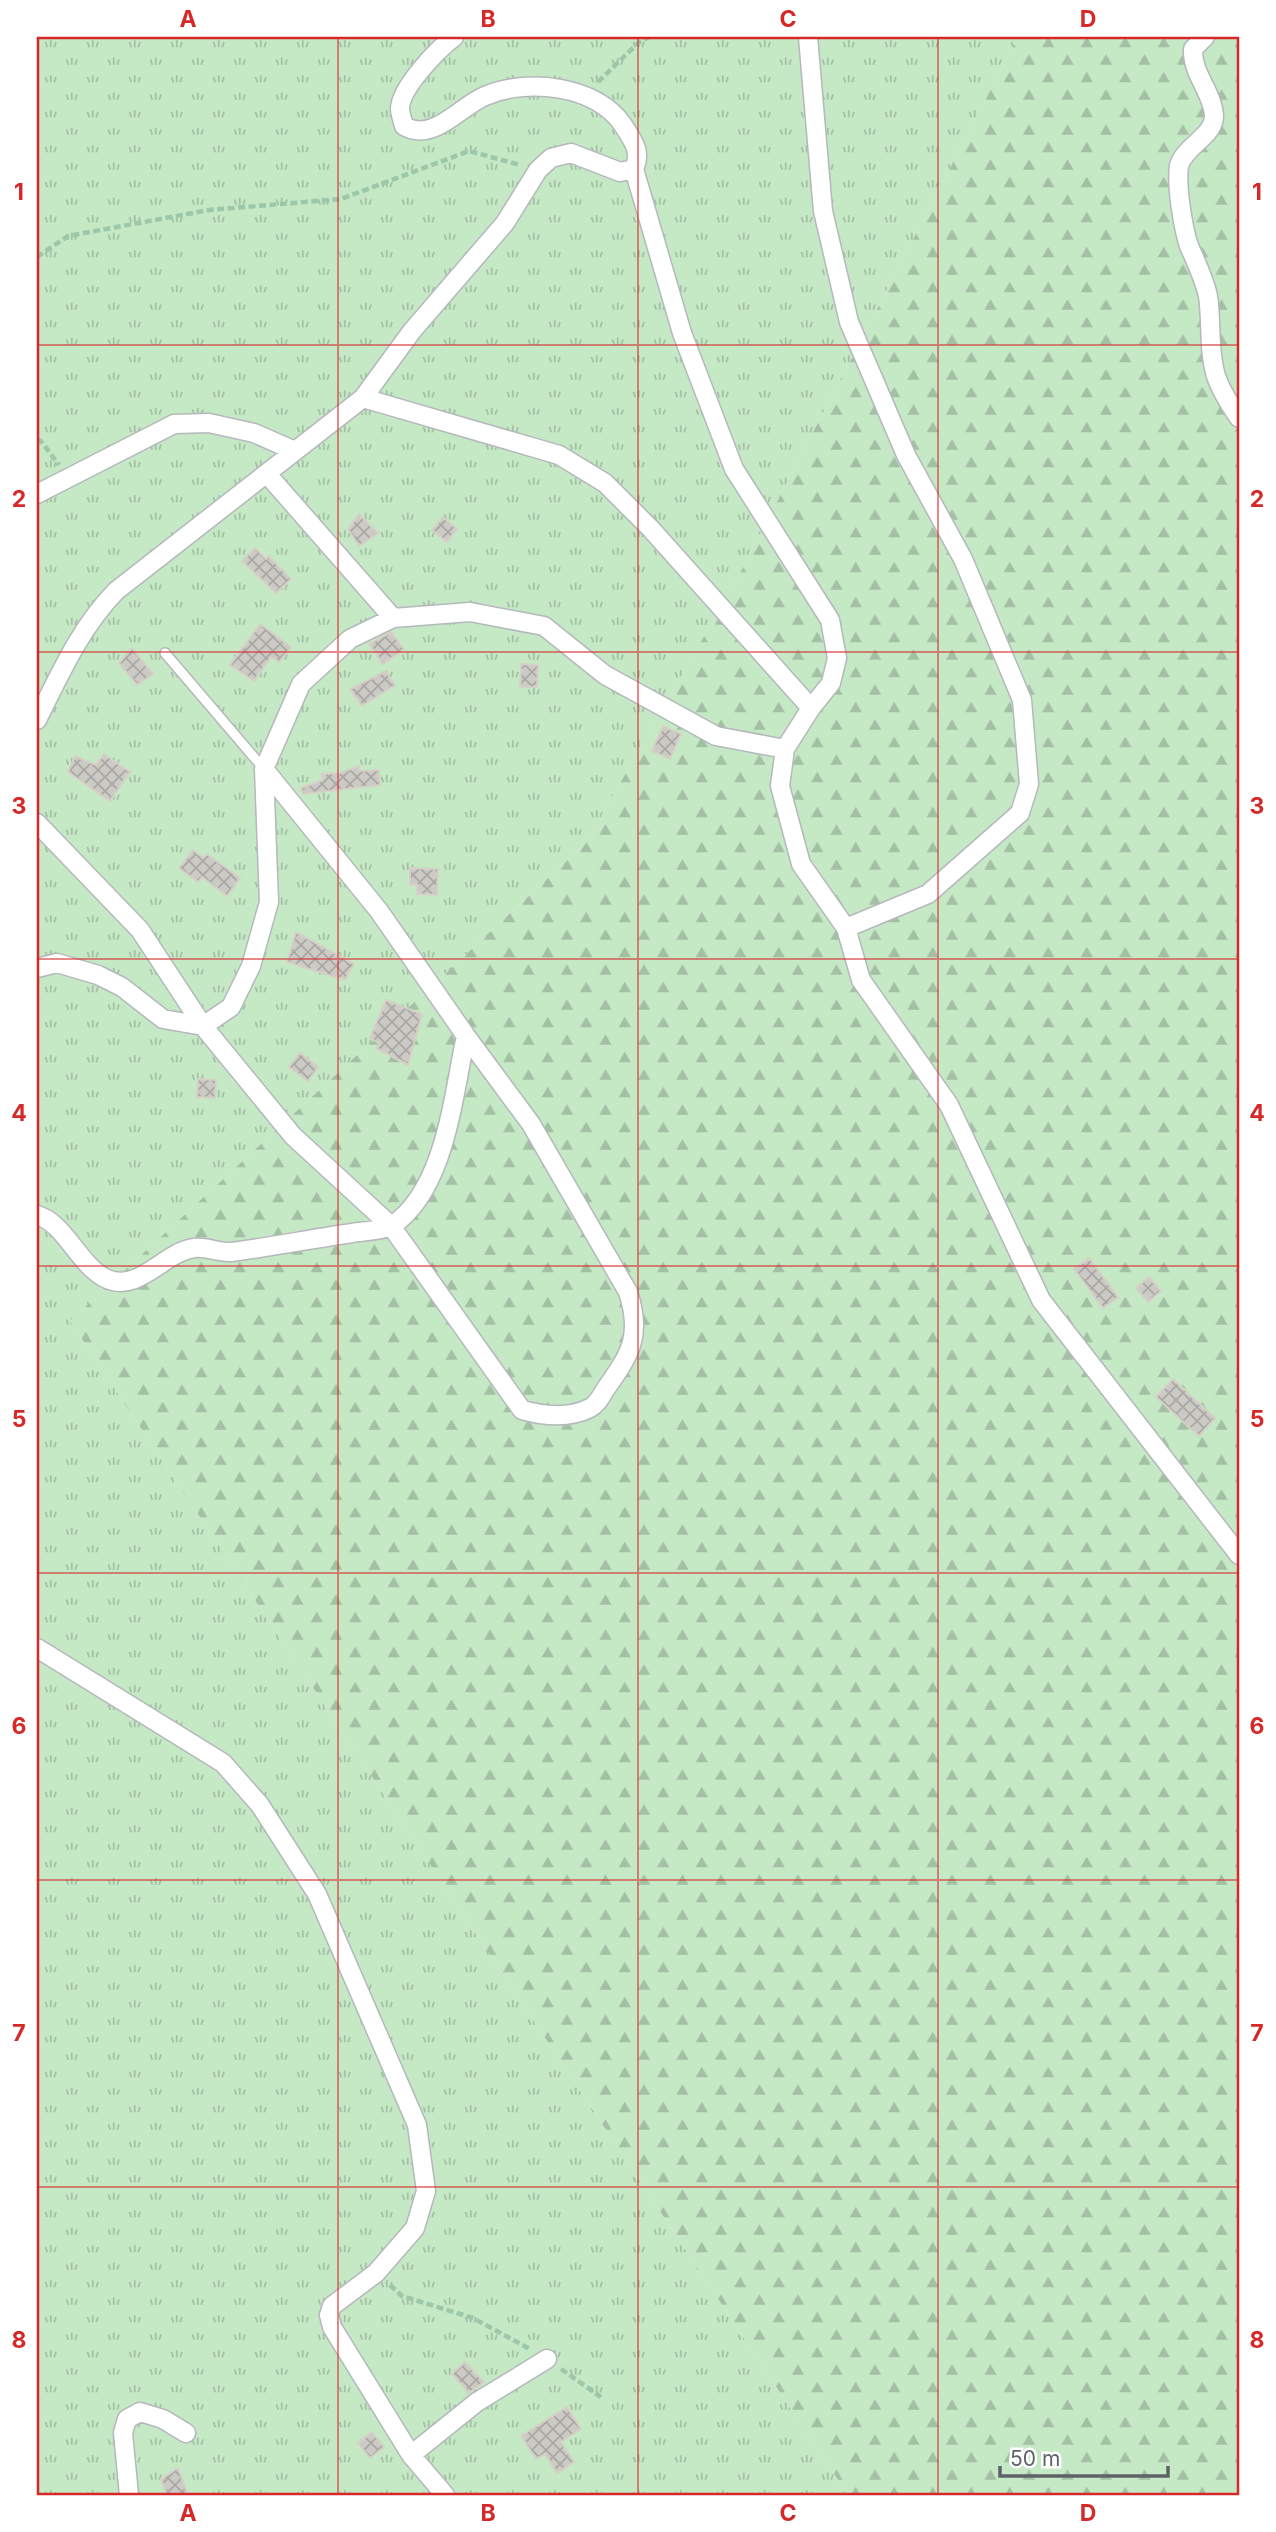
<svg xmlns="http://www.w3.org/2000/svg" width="1276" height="2532" viewBox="0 0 1276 2532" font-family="Inter,sans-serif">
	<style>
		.grass { fill: url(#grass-tufts) }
		.forest { fill: url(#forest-firs) }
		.building { fill: url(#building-cross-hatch); stroke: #d6d1c6; stroke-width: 2 }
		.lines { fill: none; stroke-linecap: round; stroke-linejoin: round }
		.lane-casing { stroke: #b5b8bc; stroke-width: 12 }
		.street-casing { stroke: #b5b8bc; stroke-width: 21 }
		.path { stroke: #9cc7a9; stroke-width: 4.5; stroke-dasharray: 7 3.5; stroke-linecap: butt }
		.lane { stroke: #fff; stroke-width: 9 }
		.street { stroke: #fff; stroke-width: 18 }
		.grid { fill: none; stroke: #d62828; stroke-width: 2; stroke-opacity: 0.55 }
		.neatline { fill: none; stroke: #d62828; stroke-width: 2.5 }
		.grid-label { font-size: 23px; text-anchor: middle; font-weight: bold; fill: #d62828 }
	</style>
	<defs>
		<pattern id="grass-tufts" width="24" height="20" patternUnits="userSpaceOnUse" patternTransform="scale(1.75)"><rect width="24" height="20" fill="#c5e8c5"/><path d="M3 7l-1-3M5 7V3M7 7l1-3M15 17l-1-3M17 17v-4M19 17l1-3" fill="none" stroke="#a3c0a4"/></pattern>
		<pattern id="forest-firs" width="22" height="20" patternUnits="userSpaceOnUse" patternTransform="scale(1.75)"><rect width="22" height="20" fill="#c5e8c5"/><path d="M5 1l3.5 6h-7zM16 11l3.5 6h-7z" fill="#a3c0a4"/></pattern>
		<pattern id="building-cross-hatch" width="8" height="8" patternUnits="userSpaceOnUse" patternTransform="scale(1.75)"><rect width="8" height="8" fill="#cccac5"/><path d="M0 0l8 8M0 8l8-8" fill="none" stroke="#a9a8a4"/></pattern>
	</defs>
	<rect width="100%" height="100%" fill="#f1efe8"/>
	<path class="grass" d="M37,37H1018L739,575L586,843L70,1321L848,2495H37Z"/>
	<path class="forest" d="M1018,37H1239V2495H848L70,1321L586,843L739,575Z"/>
	<path class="building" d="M359,514L378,533L359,546L348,529Z
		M443,517L457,529L447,542L432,530Z
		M255,548L266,559L269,556L291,579L276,593L242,561Z
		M260,624L291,647L279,662L271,657L254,681L230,665Z
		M391,632L404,649L383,664L369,644Z
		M132,648L153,674L137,685L119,663Z
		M521,664L538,665L537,687H520Z
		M386,671L395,685L362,706L350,689Z
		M663,726L681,734L670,759L652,751Z
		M104,754L130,772L110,801L68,772L75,756L96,765Z
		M359,766V771L379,770L380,785L303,794L301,788L323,780L322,774L340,773Z
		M193,850L203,858L207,854L240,878L227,896L202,877L198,882L179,868Z
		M410,868L438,869L437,895L417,894V885H410Z
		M296,932L354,964L345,980L287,962Z
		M386,1000L422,1014L408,1065L376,1048L379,1043L370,1038Z
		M300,1053L318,1067L308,1081L289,1067Z
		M198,1079L216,1080L215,1098L197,1097Z
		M1089,1258L1118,1297L1103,1308L1074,1269Z
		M1149,1277L1161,1291L1148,1302L1136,1288Z
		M1173,1379L1215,1418L1199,1436L1156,1397Z
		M465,2362L484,2382L469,2393L452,2374Z
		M567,2407L581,2429L561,2442L574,2462L557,2473L545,2454L536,2459L521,2436Z
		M372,2432L384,2447L370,2458L358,2443Z
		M178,2468L188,2495H167L161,2479Z"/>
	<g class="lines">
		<defs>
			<path id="lane" d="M165,653L264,769"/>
			<path id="street" d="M808,37L823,211L849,322L906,455L963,559L1022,700L1029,784L1020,813L928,894L846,928
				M1205,37L1193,49C1192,74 1212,91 1214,115C1215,136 1184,146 1179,166C1176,185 1183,228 1189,246C1196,262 1204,278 1208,296C1212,322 1208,350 1216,376C1221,391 1230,405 1239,418
				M634,169L682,333L734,469L830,620L837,658L831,683L811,708
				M363,398L559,455L605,483L651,529L811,708L785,749
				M267,474L393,618
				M37,494L174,424L209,423L254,433L295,451
				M37,720C60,674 80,628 116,591L363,398L412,331L505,223L538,170L551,158L571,153L620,172L634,169C642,151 633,141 623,125C596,85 527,78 485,96C459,107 433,143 404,126C403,121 400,114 400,109C400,88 438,49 454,37
				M37,823L140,930L203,1026L231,1007L251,966L269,902L264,769L301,684L350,639L393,618L470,612L544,626L605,675L716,736L785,749L780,786L801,864L846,928L861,980L949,1105L1041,1300L1239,1555
				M37,968L57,963L98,975L122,987L163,1019L203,1026L293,1136L391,1226L522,1410C544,1416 568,1419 590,1408C598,1404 602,1394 607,1387C631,1353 642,1335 628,1292L531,1124L466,1036L379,911L264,769
				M37,1215C65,1223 80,1267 107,1279C139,1293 164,1252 194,1248C206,1246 218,1253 231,1252C271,1247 311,1239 352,1233C363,1231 383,1231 393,1225C446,1188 453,1095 466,1036
				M37,1648L223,1763L260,1805L317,1894L417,2125L426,2191L415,2228L376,2273L332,2306L329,2315L332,2327L411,2455L445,2495
				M411,2455L477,2402L547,2359
				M129,2495L123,2433L127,2419L140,2412L163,2419L186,2433"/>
		</defs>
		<use href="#lane" class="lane-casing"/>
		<use href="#street" class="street-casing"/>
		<path class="path" d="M598,82L638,43L649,37
			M37,257L68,236L209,210L341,199L469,151L520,165
			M37,440L41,441L59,465
			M390,2285L402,2296L473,2318L530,2349
			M561,2369L601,2397"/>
		<use href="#lane" class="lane"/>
		<use href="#street" class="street"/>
	</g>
	<path class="grid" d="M338,37V2495M638,37V2495M938,37V2495M37,345H1239M37,652H1239M37,959H1239M37,1266H1239M37,1573H1239M37,1880H1239M37,2187H1239"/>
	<rect width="1276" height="2532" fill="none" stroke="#ffffff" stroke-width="77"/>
	<path d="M1000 2466v10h168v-10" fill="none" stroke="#5f6368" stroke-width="3.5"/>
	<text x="1010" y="2466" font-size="21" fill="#5f6368" stroke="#ffffff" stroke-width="5" paint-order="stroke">50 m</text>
	<rect x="38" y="38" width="1200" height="2456" class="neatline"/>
	<g class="grid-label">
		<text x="188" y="27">A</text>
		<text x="488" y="27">B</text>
		<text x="788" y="27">C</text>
		<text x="1088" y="27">D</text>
		<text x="19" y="200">1</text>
		<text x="1257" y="200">1</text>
		<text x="19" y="507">2</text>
		<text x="1257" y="507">2</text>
		<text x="19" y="814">3</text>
		<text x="1257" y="814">3</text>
		<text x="19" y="1121">4</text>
		<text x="1257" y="1121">4</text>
		<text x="19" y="1427">5</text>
		<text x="1257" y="1427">5</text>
		<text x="19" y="1734">6</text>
		<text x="1257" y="1734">6</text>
		<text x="19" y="2041">7</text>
		<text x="1257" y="2041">7</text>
		<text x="19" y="2348">8</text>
		<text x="1257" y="2348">8</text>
		<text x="188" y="2521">A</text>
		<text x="488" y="2521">B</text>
		<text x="788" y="2521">C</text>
		<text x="1088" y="2521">D</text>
	</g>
</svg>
